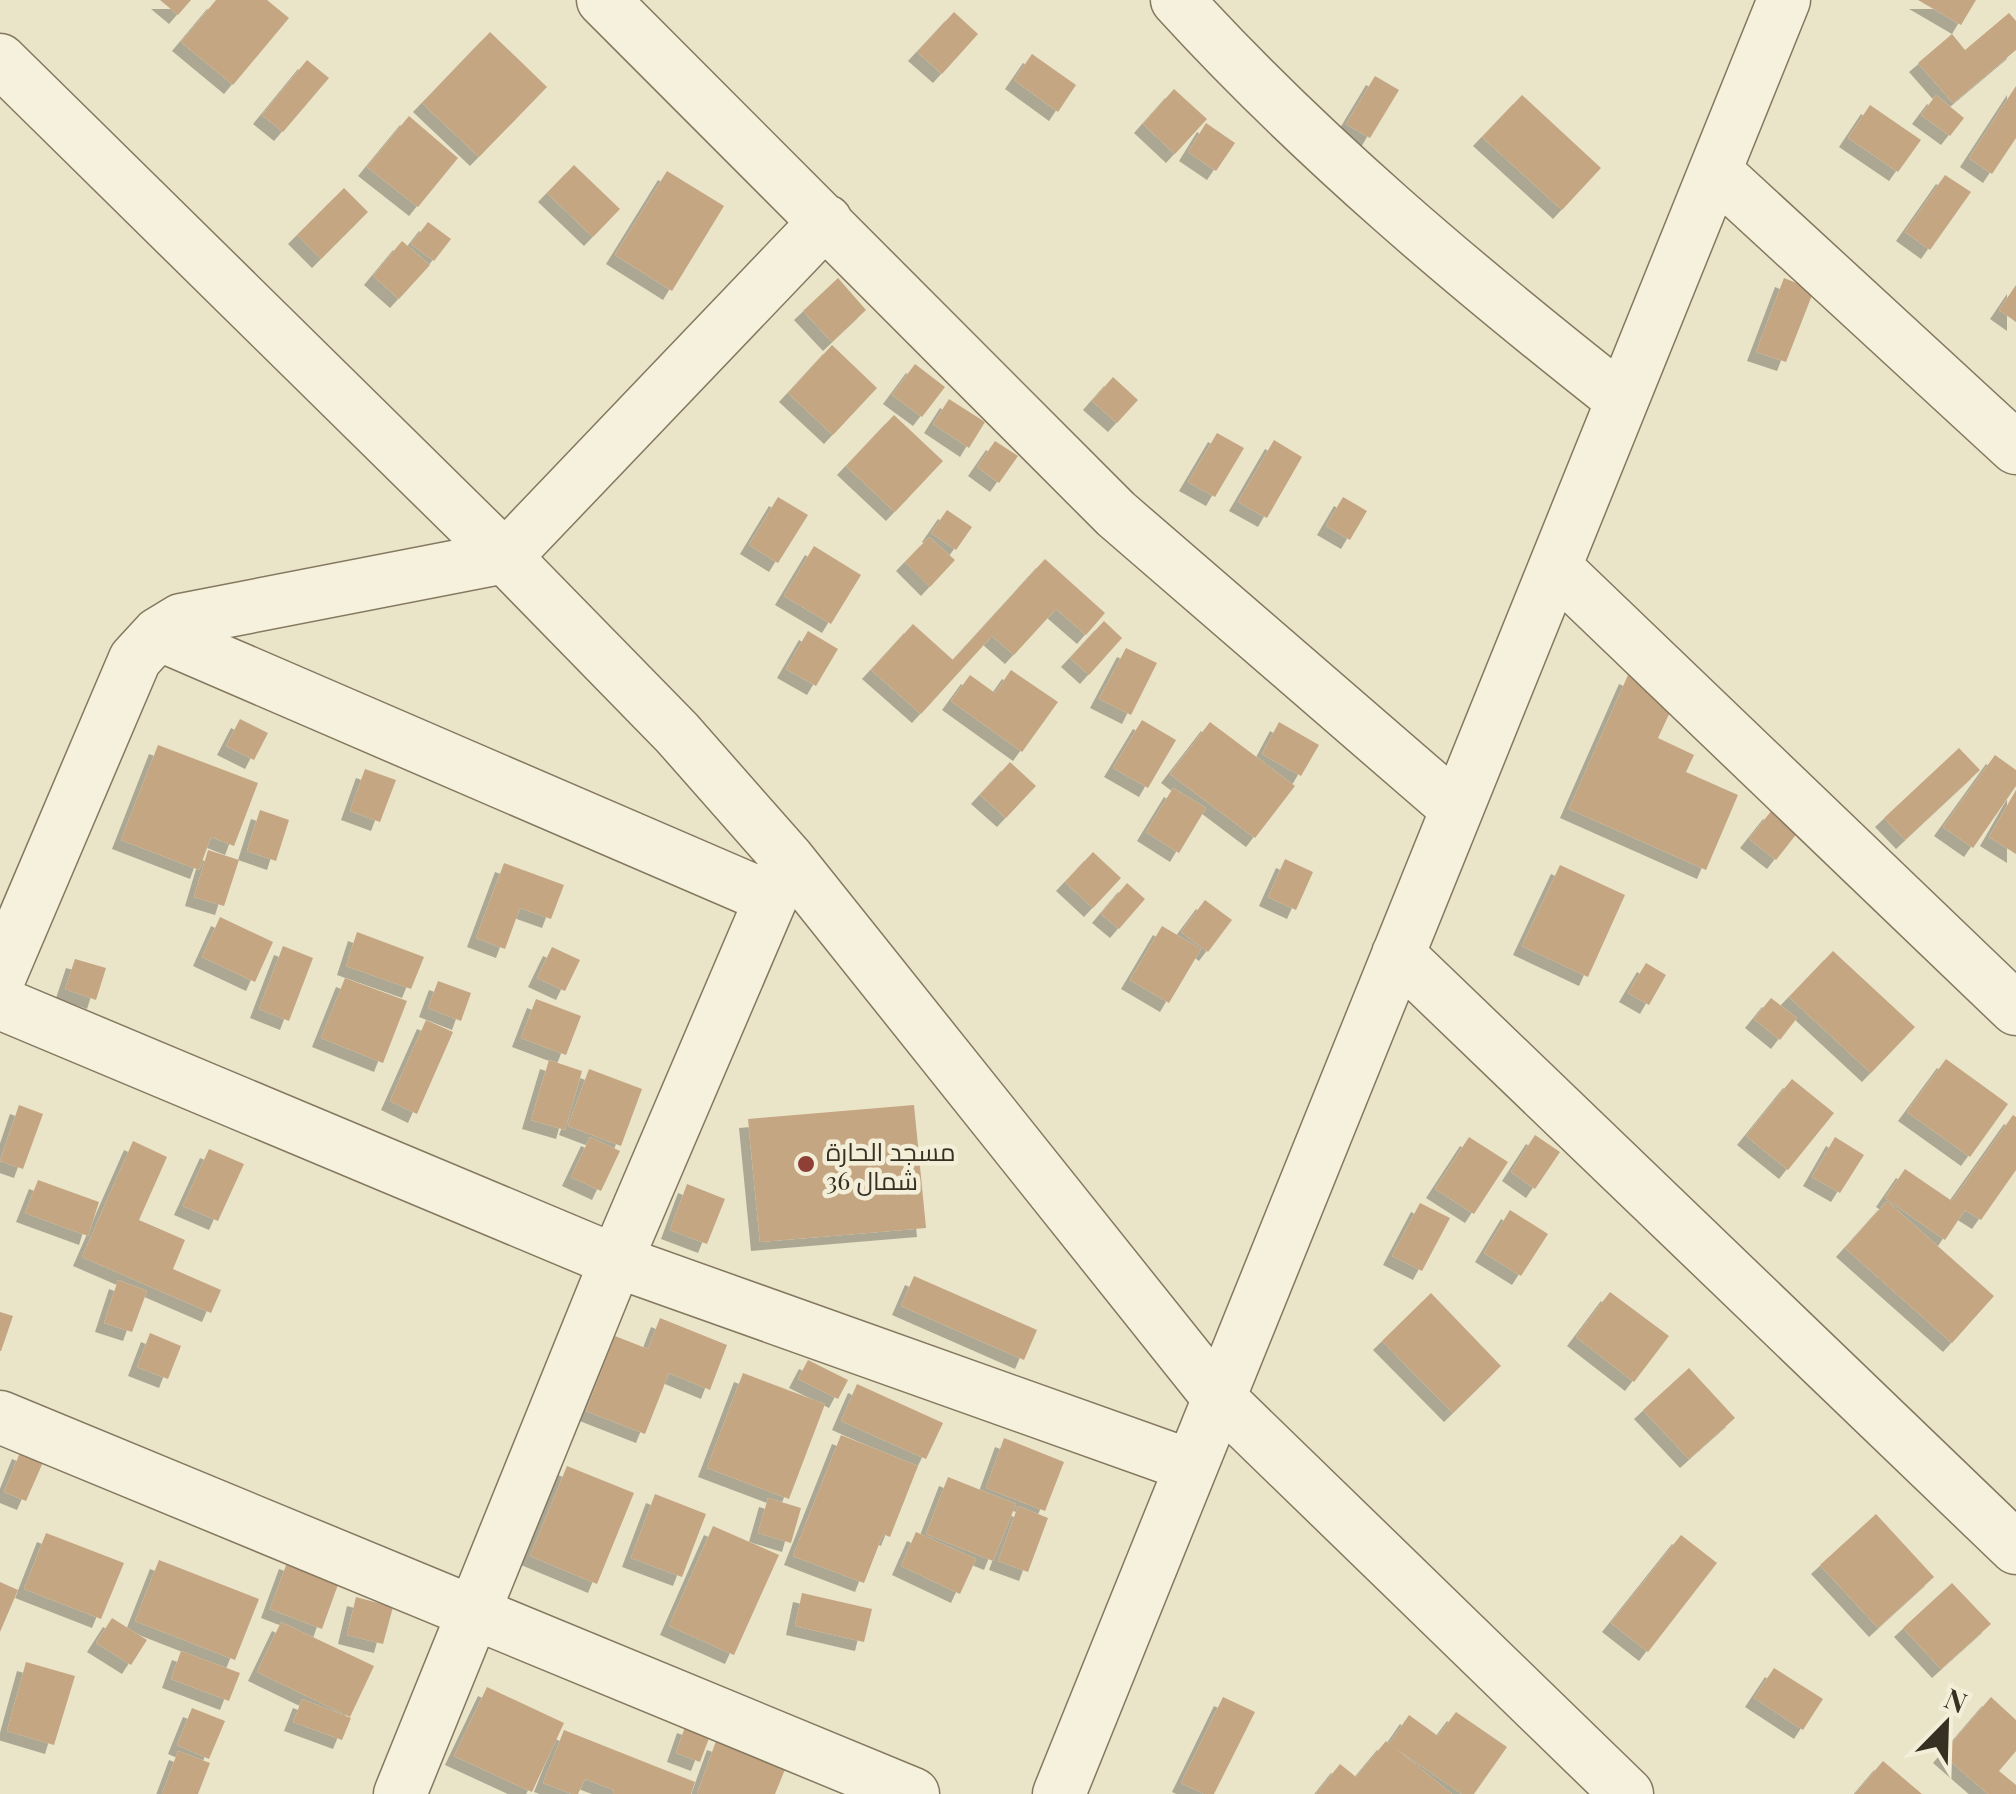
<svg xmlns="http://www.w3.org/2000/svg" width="2016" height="1794" viewBox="0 0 2016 1794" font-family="'Playfair Display',Cairo,serif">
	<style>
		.building { fill: #c5a683; filter: url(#shadow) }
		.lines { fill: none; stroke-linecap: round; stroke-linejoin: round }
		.minor-casing { stroke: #857860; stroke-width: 55 }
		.minor { stroke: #f6f1dc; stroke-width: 52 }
		.poi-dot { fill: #8e3f36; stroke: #f3eed8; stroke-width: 4 }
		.labels { text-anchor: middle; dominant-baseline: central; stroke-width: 9; stroke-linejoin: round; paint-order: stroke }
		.poi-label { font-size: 25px; fill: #372f22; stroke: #f3eed8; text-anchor: start }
	</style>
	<defs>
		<filter id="shadow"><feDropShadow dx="-9" dy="9" stdDeviation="0" flood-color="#0004"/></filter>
	</defs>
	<rect width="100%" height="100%" fill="#eae4c9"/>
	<path class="building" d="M160,0H191L178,15Z
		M216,0H267L289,18L233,85L181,42Z
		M1918,0H1976L1961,25Z
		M954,12L978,34L942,74L917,52Z
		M2009,13L2016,21V50L1953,103L1918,63L1952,34L1965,50Z
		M490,32L547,87L479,157L422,103Z
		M1032,54L1076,85L1058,112L1014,80Z
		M307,60L329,78L283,132L262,115Z
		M1375,76L1399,90L1370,138L1346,124Z
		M2016,86V138L1992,174L1969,158Z
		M1174,89L1207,119L1175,154L1143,124Z
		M1522,95L1601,168L1562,210L1482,137Z
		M1936,95L1964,118L1950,136L1921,115Z
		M1870,105L1921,140L1898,172L1848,138Z
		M409,116L458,158L418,207L367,167Z
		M1206,123L1235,143L1216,171L1188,152Z
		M574,165L620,209L593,237L547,193Z
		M667,171L724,206L672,291L615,255Z
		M1945,175L1971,192L1930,250L1905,232Z
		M344,188L368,212L321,259L297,235Z
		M428,222L451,239L434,261L411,244Z
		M402,241L430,265L399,299L373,276Z
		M838,278L866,310L832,342L803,311Z
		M1784,278L1814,290L1786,362L1756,352Z
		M2016,285V322L1999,310Z
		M832,345L877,388L833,435L788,393Z
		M915,364L945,387L922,417L892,395Z
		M1113,377L1138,400L1117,423L1092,401Z
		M949,399L985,422L969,448L933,424Z
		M894,415L943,461L895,512L846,466Z
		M1217,433L1244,448L1215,497L1188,482Z
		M1274,440L1302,457L1267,518L1238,502Z
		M995,441L1018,456L999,483L977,467Z
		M778,497L808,515L778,563L749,545Z
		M1343,497L1367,511L1350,540L1326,526Z
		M947,510L972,527L956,550L931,533Z
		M929,537L955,560L930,587L905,562Z
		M814,546L861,575L831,624L784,596Z
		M1045,559L1105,613L1086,635L1056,609L1014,655L992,636L921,714L871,670L913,624L953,660Z
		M1104,621L1122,638L1089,675L1070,658Z
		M808,631L838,649L816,686L786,669Z
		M1126,648L1157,663L1131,715L1099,699Z
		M1011,670L1058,702L1022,752L951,701L970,675L995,693Z
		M1628,675L1677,697L1658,738L1694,755L1686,772L1738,795L1706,870L1569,809Z
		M240,719L268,733L254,760L226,746Z
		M1142,720L1176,740L1148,788L1113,768Z
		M1210,722L1295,786L1255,838L1170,774Z
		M1279,722L1319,745L1301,776L1262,754Z
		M158,745L258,783L234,846L211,837L199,870L121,840Z
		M1959,748L1980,770L1905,840L1884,818Z
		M1995,755L2016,770V786L1973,848L1943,827Z
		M1010,762L1036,786L1006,818L980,795Z
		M365,769L396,780L380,822L350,811Z
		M1173,788L1206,808L1179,853L1146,832Z
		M2016,790V854L1989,837Z
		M260,810L289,820L276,861L247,851Z
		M1772,810L1798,832L1776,860L1749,839Z
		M208,850L239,860L224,906L194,897Z
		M1093,852L1121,878L1093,908L1065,882Z
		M1285,859L1313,872L1296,910L1268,897Z
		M504,863L564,885L551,919L520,908L505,949L476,938Z
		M1560,865L1625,895L1588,977L1522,946Z
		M1127,883L1145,899L1119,929L1101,914Z
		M1205,900L1232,920L1208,952L1181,932Z
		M220,917L273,942L255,982L202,957Z
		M1162,926L1201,949L1169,1003L1130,980Z
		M357,932L424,957L411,989L346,966Z
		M283,946L313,958L289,1021L259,1009Z
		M552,947L580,960L565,991L537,978Z
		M1833,951L1915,1027L1871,1073L1789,997Z
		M75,959L106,968L96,1000L65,989Z
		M1646,963L1666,975L1649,1005L1628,993Z
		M345,978L407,1001L383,1063L321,1038Z
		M438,981L471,993L461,1021L428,1008Z
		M1771,998L1797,1018L1780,1040L1754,1019Z
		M536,999L581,1016L566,1055L521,1038Z
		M426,1020L453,1032L417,1114L390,1101Z
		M1946,1059L2008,1104L1970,1157L1907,1112Z
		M549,1060L582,1071L565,1130L531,1120Z
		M589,1069L642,1089L621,1146L568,1126Z
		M1792,1079L1834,1113L1788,1170L1746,1136Z
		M19,1105L43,1114L23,1169L0,1161Z
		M914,1105L926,1228L760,1242L748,1119Z
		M2013,1115L2016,1117V1170L1981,1220L1965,1210L1945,1240L1885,1198L1905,1169L1952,1201Z
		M1535,1135L1560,1152L1535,1189L1511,1172Z
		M590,1137L620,1151L601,1191L571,1177Z
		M1469,1137L1508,1162L1474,1214L1435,1189Z
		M1835,1137L1864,1155L1840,1193L1812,1177Z
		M133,1141L167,1157L139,1220L185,1240L173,1269L221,1290L211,1313L82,1257Z
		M209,1149L244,1164L218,1221L183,1206Z
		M38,1180L99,1202L88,1236L25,1213Z
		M687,1184L725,1199L707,1244L670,1230Z
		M1887,1201L1994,1296L1952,1343L1845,1248Z
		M1420,1203L1450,1218L1422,1271L1392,1256Z
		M1510,1210L1548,1234L1521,1276L1484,1253Z
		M914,1276L1037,1330L1024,1360L901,1306Z
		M118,1280L147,1291L132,1332L104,1323Z
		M1610,1292L1669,1336L1634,1382L1576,1337Z
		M1431,1293L1501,1366L1453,1413L1382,1341Z
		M0,1312L13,1316L1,1351H0Z
		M660,1318L727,1345L710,1390L669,1373L645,1434L586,1411L615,1336L648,1349Z
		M150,1333L181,1346L168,1379L137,1367Z
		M808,1360L848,1380L838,1399L798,1379Z
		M1689,1368L1735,1418L1689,1459L1643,1410Z
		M743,1373L825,1404L789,1499L707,1468Z
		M857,1384L943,1423L926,1459L841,1421Z
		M841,1435L918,1466L890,1537L883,1534L864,1583L793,1556Z
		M1004,1438L1064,1462L1045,1511L986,1488Z
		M21,1450L44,1460L26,1501L4,1492Z
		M567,1466L634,1493L597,1584L530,1556Z
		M948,1477L1016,1504L993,1561L926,1534Z
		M655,1494L706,1514L682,1577L631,1558Z
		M768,1498L801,1508L791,1543L758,1533Z
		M1018,1506L1048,1518L1028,1572L998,1561Z
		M1876,1514L1934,1577L1878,1628L1820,1565Z
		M713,1526L779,1555L734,1655L669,1626Z
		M916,1532L976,1559L960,1594L901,1566Z
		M46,1533L124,1563L101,1619L24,1589Z
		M1681,1535L1717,1563L1648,1652L1611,1623Z
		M159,1560L259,1599L235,1660L135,1621Z
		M288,1560L340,1579L322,1629L270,1609Z
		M0,1582L18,1590L0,1632Z
		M1952,1583L1991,1624L1941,1669L1903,1628Z
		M802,1593L872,1609L864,1642L795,1626Z
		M356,1597L393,1607L383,1644L347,1635Z
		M112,1618L147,1640L131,1665L96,1643Z
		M281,1622L374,1666L350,1717L257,1672Z
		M181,1651L240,1673L229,1701L171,1679Z
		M26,1662L75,1676L54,1745L7,1731Z
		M1774,1668L1823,1699L1803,1730L1754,1698Z
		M487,1687L564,1723L532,1792L454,1756Z
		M1223,1697L1255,1712L1214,1794H1204L1181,1783Z
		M1991,1697L2016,1720V1751L1999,1771L2016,1785V1794H1988L1942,1754Z
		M302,1699L351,1718L342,1740L293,1722Z
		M192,1708L225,1721L209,1759L177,1745Z
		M1456,1712L1507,1747L1474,1794H1462L1395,1748L1452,1794H1316L1340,1764L1356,1777L1386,1741L1389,1744L1409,1715L1438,1736Z
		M686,1724L711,1733L700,1762L676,1753Z
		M564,1730L695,1782L691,1794H613L614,1790L585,1779L578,1794H572L543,1783Z
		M716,1741L786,1767L775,1794H697Z
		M178,1751L210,1763L198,1794H162Z
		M1883,1761L1922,1794H1855Z"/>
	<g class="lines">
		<defs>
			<path id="minor" d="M603,0L1116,514L1457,809
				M1177,0C1312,148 1465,276 1622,400
				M0,60L505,557L677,733L788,859L1218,1397L1627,1794
				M1715,171L2016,448
				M1555,567L2016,1009
				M158,634L770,898
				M1398,954L2016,1548
				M0,976L135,659L158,634L181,620L505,557L826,221
				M0,1003L616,1261L1191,1466
				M0,1417L913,1794
				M400,1794L616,1261L788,859
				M1059,1794L1784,0"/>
		</defs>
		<use href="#minor" class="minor-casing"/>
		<use href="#minor" class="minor"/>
	</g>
	<circle class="poi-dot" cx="806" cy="1164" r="10"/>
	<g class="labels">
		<g class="poi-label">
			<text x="826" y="1150">مسجد الحارة<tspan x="826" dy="29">36 شمال</tspan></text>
		</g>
	</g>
	<g transform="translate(1946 1724) rotate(23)" stroke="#f3eed8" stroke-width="8" paint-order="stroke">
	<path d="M0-8L18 38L0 25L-18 38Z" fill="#372f22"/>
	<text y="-15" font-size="28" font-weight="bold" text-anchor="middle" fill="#372f22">N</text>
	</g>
</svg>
